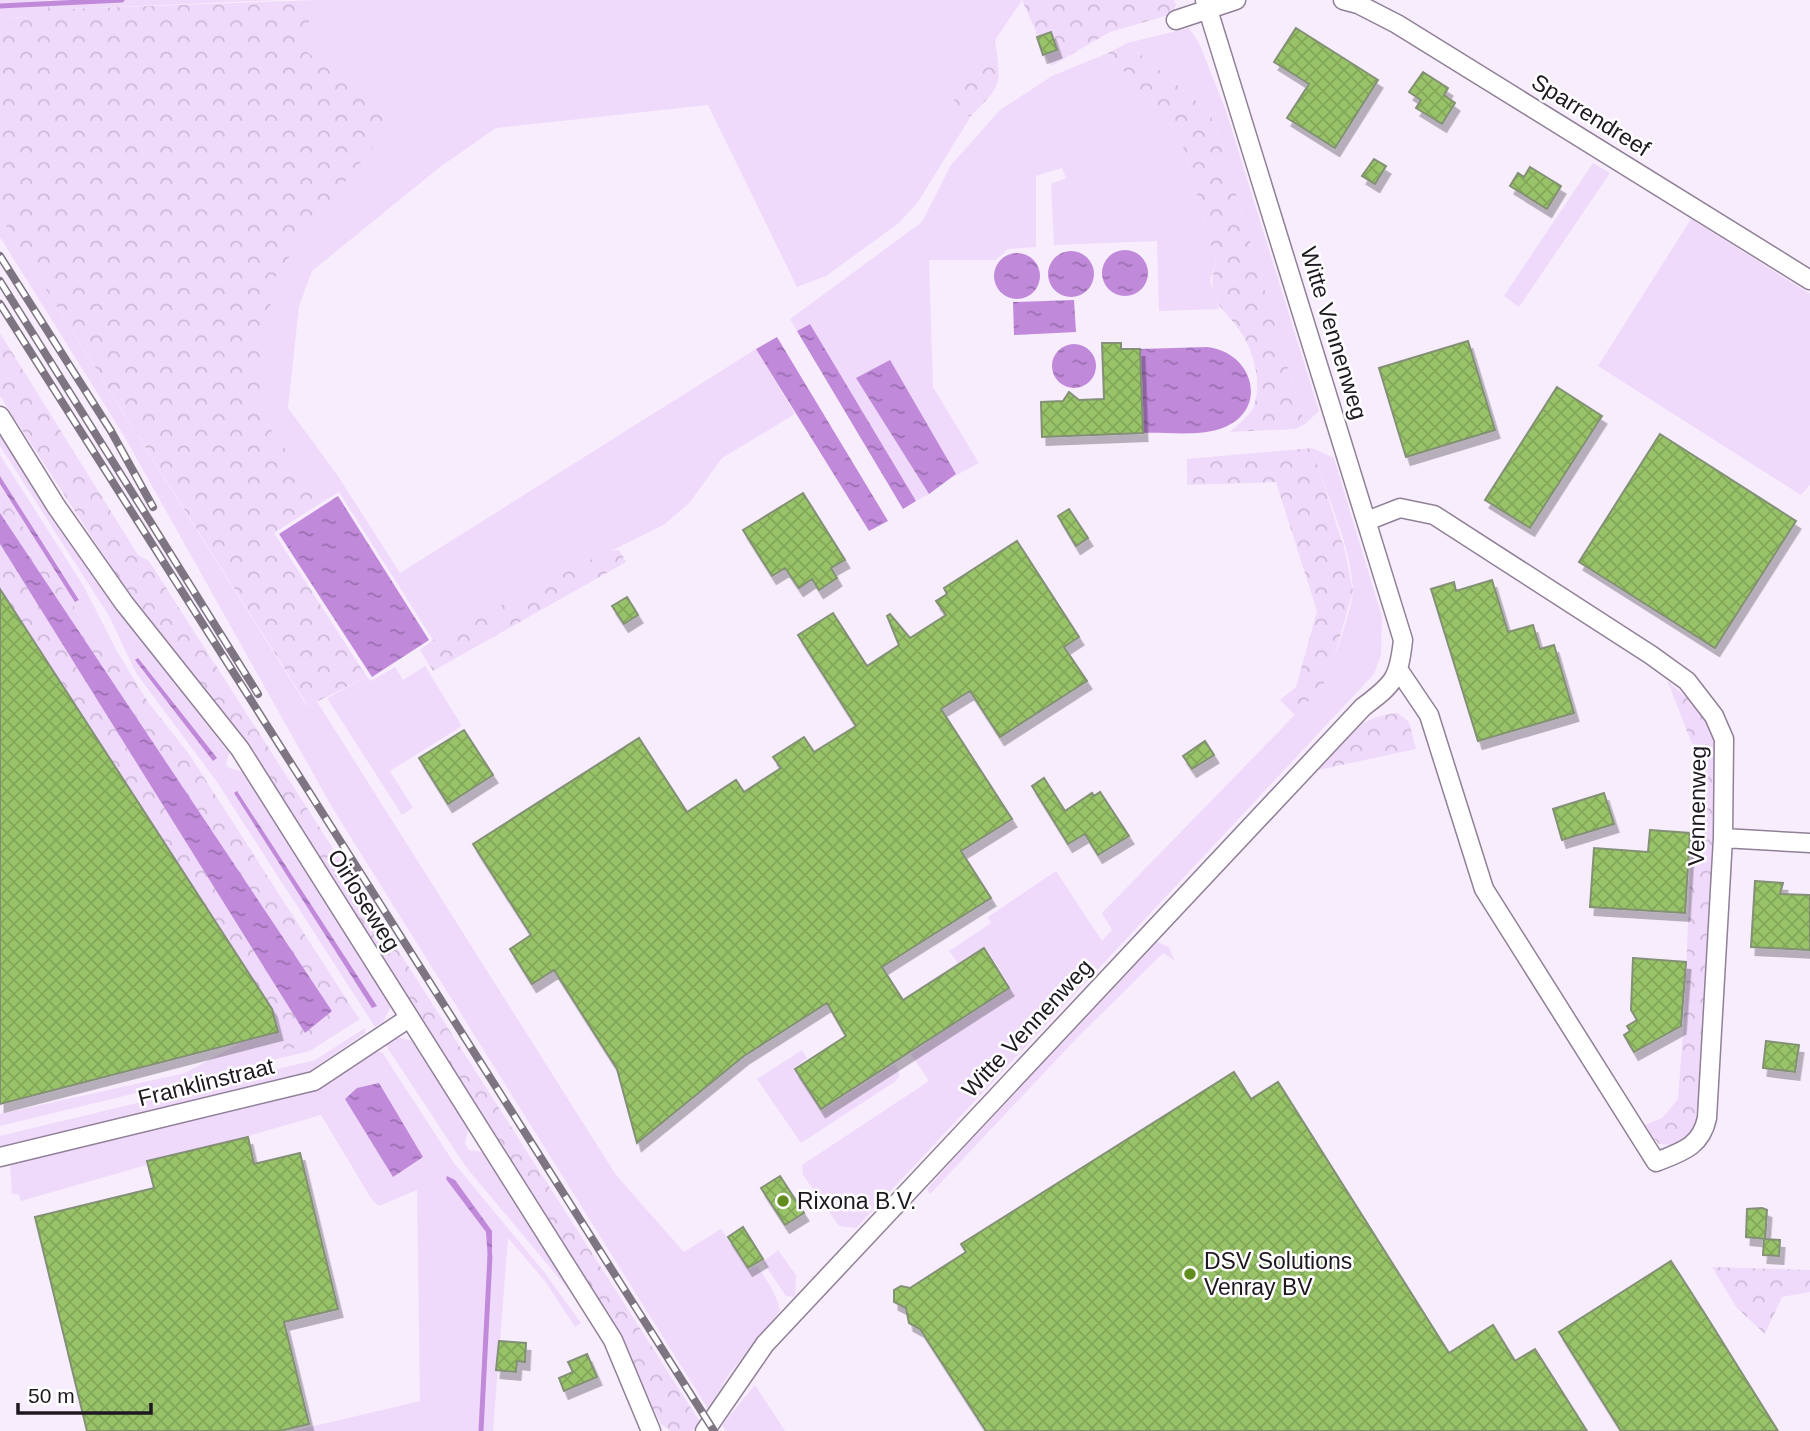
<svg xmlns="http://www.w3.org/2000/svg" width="1810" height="1431" viewBox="0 0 1810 1431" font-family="Helvetica,sans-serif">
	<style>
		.green { fill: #f0dafb; fill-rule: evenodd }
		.forest { fill: url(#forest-crowns) }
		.water { fill: url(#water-ripples) }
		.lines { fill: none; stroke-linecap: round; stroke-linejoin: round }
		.stream { stroke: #c089da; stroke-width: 5 }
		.building { fill: url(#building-cross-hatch); stroke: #839076; stroke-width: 2; filter: url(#shadow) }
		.minor-casing { stroke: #908098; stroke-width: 21 }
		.minor { stroke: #fff; stroke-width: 18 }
		.rail-casing { stroke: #7d7581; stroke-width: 8 }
		.rail { stroke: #fff; stroke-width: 5; stroke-dasharray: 16; stroke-linecap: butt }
		.poi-dot { fill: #618d1f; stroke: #fff; stroke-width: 2.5 }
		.labels { text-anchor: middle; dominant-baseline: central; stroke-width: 5; stroke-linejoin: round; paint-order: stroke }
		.street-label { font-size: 23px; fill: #1e1821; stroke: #fff }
		.poi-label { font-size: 23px; fill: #1e1821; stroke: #fff; text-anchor: start }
	</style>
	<defs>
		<pattern id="forest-crowns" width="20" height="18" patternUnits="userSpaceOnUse" patternTransform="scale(1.75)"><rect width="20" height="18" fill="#f0dafb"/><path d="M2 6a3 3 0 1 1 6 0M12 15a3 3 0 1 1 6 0" fill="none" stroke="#cdbad7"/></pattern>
		<pattern id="water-ripples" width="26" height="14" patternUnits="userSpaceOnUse" patternTransform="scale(1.75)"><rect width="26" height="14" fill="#c089da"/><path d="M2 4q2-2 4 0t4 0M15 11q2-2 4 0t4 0" fill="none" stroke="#9b6fb0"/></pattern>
		<pattern id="building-cross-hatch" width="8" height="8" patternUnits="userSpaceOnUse" patternTransform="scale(1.75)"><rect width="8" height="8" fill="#98c367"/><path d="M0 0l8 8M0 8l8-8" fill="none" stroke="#83a759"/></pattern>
		<filter id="shadow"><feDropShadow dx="4.5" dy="8" stdDeviation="0" flood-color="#0004"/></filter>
	</defs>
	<rect width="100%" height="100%" fill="#f8edfd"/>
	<path class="green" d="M0,0H47L48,8L32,17L0,18Z
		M50,0H280L69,9Z
		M317,0H1022L943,117L971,116L918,202L899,223L826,276L797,287L708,105L496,128L440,167L312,271L299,306L288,408L338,476L400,573L756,349L795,414L722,458L690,502L665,524L433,640L339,492L324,501L259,413L260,356L276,276L322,210L300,46Z
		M1189,28L1199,43L1225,108L1319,411L1305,424L1216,127L1209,112L1127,43Z
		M1108,53L1180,136L1216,262L1210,281L1219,309L1159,311L1157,241L1054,245L1051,184L1066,178L1062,168L1036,176V247L1008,249L996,260H929L933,387L979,463L951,478L956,474L857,378L929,494L916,501L810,324L797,331L790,319L922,222L951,165L1000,110L1052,76Z
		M1593,163L1610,173L1519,307L1504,296Z
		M0,216L307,706L316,700L616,1175L684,1252L721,1229L748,1270L757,1266C766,1278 778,1297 780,1311L730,1373L708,1409L333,809L124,436L0,237Z
		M1691,219L1810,294V485L1801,495L1598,366Z
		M0,430L103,591L229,753L226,764L229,768L244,772L393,1002L383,1022L375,1027L217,782L136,673L109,616L0,446ZM237,791L376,1005V1006L372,1007L234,793Z
		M1312,448L1334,458L1382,617L1381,655L1374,674L856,1228L839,1226L803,1175L802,1165L929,1081L911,1054L1008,983L985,946L958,963L949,951L991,923L988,917L1056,871L1102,941L1112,930L1102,913L1322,687C1330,673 1354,603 1353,589C1350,542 1325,494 1312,448Z
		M0,455L83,585L118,653L82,619L0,491V484L76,602L79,599L0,476Z
		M425,666L462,726L390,771L413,808L402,815L327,698L367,677L371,681L395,667L403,680Z
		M1157,942L1169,947L1175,961L1163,953L1077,1038L930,1194L927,1189L949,1164Z
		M354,1011L360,1019L310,1051L0,1126V1114L185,1073L271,1026L286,1052Z
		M365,1028V1033L307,1073L293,1078L0,1149V1136L315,1060Z
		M392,1036L413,1041L422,1050L469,1127L465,1143L469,1150L484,1152L582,1300L578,1301L466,1167L383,1041Z
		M802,1050L807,1058L794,1068L821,1111L895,1064L900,1075L896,1081L801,1143L757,1079Z
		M376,1052H382L454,1163L545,1273L581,1323L575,1327L545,1281L508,1238L493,1431H293L420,1401L417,1190L379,1206L372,1200L321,1115L21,1201L18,1194H12L10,1165L21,1161L314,1088Z
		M778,1250L796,1275L795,1297L786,1296L763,1262Z
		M755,1385L785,1431H726L722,1425Z"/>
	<path class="forest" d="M47,0L69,9L317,0L300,46L393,123L322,210L276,276L261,356L259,413L324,501L274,533L367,677L308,706L0,216V18L32,17L48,8Z
		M1022,0H1174L1176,5L1172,14L1110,32L1051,66Z
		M995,40C1001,85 1003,84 971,116L942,118Z
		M1127,43L1209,112L1216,127L1305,424L1295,429L1230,432C1237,425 1249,416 1253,408C1263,386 1254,353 1242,334C1223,304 1204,304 1216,262L1180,136L1108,53Z
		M0,333L138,555L149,561L700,1422L692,1431H671L661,1424L598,1298L318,855L254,757L117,576L0,396Z
		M1312,448L1345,551L1353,591L1330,672L1322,687L1295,715L1280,700L1296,687L1317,611L1276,482L1187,485V459Z
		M0,491L82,619L118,653L148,702L189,754L354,1011L286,1053L271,1026L0,614V544L305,1033L331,1011L0,513Z
		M619,550L626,562L433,671L420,650L433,640L608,551Z
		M1668,682C1694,702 1711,721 1720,753L1701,1124L1691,1139L1672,1145L1659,1144L1642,1126L1662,1118L1678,1099L1684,1020L1695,752Z
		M1398,713L1409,722L1416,749L1318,770C1343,741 1357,716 1398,713Z
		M1712,1267L1810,1270V1292L1782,1297L1765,1334L1736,1307Z"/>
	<path class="water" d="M1102 273a23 23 0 1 1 46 0a23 23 0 1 1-46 0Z
		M1048 274a23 23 0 1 1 46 0a23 23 0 1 1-46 0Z
		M994 276a23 23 0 1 1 46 0a23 23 0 1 1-46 0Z
		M1074,300L1076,332L1014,335L1013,302Z
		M810,324L916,501L903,509L797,331Z
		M777,337L888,521L869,531L756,349Z
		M1052 366a22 22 0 1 1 44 0a22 22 0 1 1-44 0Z
		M1207,347C1253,352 1269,408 1225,427C1203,437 1168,432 1143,433L1140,349Z
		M890,360L956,474L929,494L856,378Z
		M0,476L79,600L75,602L0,484Z
		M338,496L429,640L372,677L279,534Z
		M0,513L332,1011L305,1033L0,544Z
		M138,658L217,758L213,761L135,660Z
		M237,791L377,1006L372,1008L234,793Z
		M379,1083L423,1157L393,1177L345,1099L357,1088Z
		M447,1176L455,1180L492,1231V1261H488L486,1232L446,1179Z"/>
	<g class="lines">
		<path class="stream" d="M0,6L122,0
			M481,1431L490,1256"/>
	</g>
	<path class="building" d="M1296,28L1378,80L1335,148L1287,118L1309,84L1274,62Z
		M1051,32L1057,50L1043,55L1037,37Z
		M1423,72L1448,88L1444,95L1455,103L1442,124L1416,108L1421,100L1409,92Z
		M1374,159L1386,166L1375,184L1362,176Z
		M1530,167L1561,186L1547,209L1510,186L1518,173L1524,177Z
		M1468,341L1495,430L1406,457L1379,368Z
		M1102,343H1121V349H1140L1143,433L1042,437L1041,402L1063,401L1069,392L1079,400L1104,399Z
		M1557,387L1602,416L1530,528L1485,500Z
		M1660,434L1796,521L1715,648L1579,562Z
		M803,493L845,560L831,568L837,578L819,590L812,579L799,588L785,568L772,576L743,530Z
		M1069,509L1088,538L1076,546L1058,516Z
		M1017,541L1079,637L1064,647L1087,681L1000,737L970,691L941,709L1012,819L961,851L991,898L882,967L903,1000L984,948L1009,988L821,1109L795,1069L846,1036L827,1003L744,1056L637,1143L617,1069L554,970L532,984L510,949L531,935L473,844L639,738L687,812L736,780L744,792L781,768L773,757L804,737L814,752L856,726L798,635L833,613L867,666L899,645L887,616L890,614L910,638L946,615L936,601L947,594L944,588Z
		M1492,580L1508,632L1533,625L1540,649L1554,645L1574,713L1478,741L1431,589L1454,582L1456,591Z
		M0,589L272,1009L278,1032L0,1104Z
		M627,597L638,615L624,624L612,606Z
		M464,730L493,775L448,804L419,758Z
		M1205,741L1214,755L1192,769L1183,756Z
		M1044,778L1065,811L1092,793L1094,796L1100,792L1129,836L1098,855L1085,834L1068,844L1032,786Z
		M1604,793L1614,824L1562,840L1553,809Z
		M1650,830L1690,833L1685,913L1590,907L1594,848L1648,852Z
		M1755,881L1783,883L1780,894L1810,895V950L1751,947Z
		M1633,958L1686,962L1681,1026L1634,1052L1624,1035L1630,1031L1627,1026L1637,1020L1631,1010Z
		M1766,1041L1799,1045L1795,1072L1763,1068Z
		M1234,1072L1251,1099L1278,1082L1449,1353L1493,1325L1515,1361L1535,1349L1587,1431H986L920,1329L909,1323L906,1308L894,1302V1290L901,1286L910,1288L966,1252L961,1244Z
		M248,1137L254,1164L300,1153L338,1309L284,1322L309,1424L280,1431H87L35,1217L154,1188L147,1161Z
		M780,1176L804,1213L785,1225L761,1188Z
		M1762,1208L1767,1210L1765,1239L1746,1237L1747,1209Z
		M743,1227L763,1259L748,1268L728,1237Z
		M1764,1239L1780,1240L1779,1256L1763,1255Z
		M1671,1261L1705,1314L1778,1431H1621L1559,1332Z
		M499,1341L526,1343L525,1362L517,1361L516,1372L496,1370Z
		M587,1354L597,1377L564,1391L559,1378L573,1372L568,1362Z"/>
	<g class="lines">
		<defs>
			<path id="minor" d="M1343,0L1358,4L1397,24L1810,280
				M1176,20L1236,0
				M0,416L56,506L124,603L240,749L613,1340L651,1431
				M1367,521L1400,508L1434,515L1651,655L1687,681L1714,716L1724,739L1723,838L1707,1118C1701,1147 1681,1152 1656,1162L1484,889L1429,715L1400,672
				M1723,838L1810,843
				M0,1157L314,1081L409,1018
				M705,1431L765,1344L1363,707C1394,684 1399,678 1403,640L1205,0"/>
		</defs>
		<use href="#minor" class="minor-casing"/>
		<use href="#minor" class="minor"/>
		<defs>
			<path id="rail" d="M0,256L111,431L153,507
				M0,281L258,694
				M0,304L714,1431"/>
		</defs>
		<use href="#rail" class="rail-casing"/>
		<use href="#rail" class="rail"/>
	</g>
	<g class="poi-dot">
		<circle cx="783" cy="1201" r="7"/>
		<circle cx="1190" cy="1274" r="7"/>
	</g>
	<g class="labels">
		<g class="street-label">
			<text transform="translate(1591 115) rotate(32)">Sparrendreef</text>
			<text transform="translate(1334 333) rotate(73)">Witte Vennenweg</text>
			<text transform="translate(1697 806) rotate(-89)">Vennenweg</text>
			<text transform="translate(364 900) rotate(58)">Oirloseweg</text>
			<text transform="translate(1027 1028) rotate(-47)">Witte Vennenweg</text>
			<text transform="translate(206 1082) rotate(-14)">Franklinstraat</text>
		</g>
		<g class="poi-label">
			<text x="797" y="1201">Rixona B.V.</text>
			<text x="1204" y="1261">DSV Solutions<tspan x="1204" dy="26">Venray BV</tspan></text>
		</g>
	</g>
	<path d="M18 1403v10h133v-10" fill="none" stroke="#1e1821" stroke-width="3.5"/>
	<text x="28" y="1403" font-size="21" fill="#1e1821" stroke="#ffffff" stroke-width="5" paint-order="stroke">50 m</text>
</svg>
